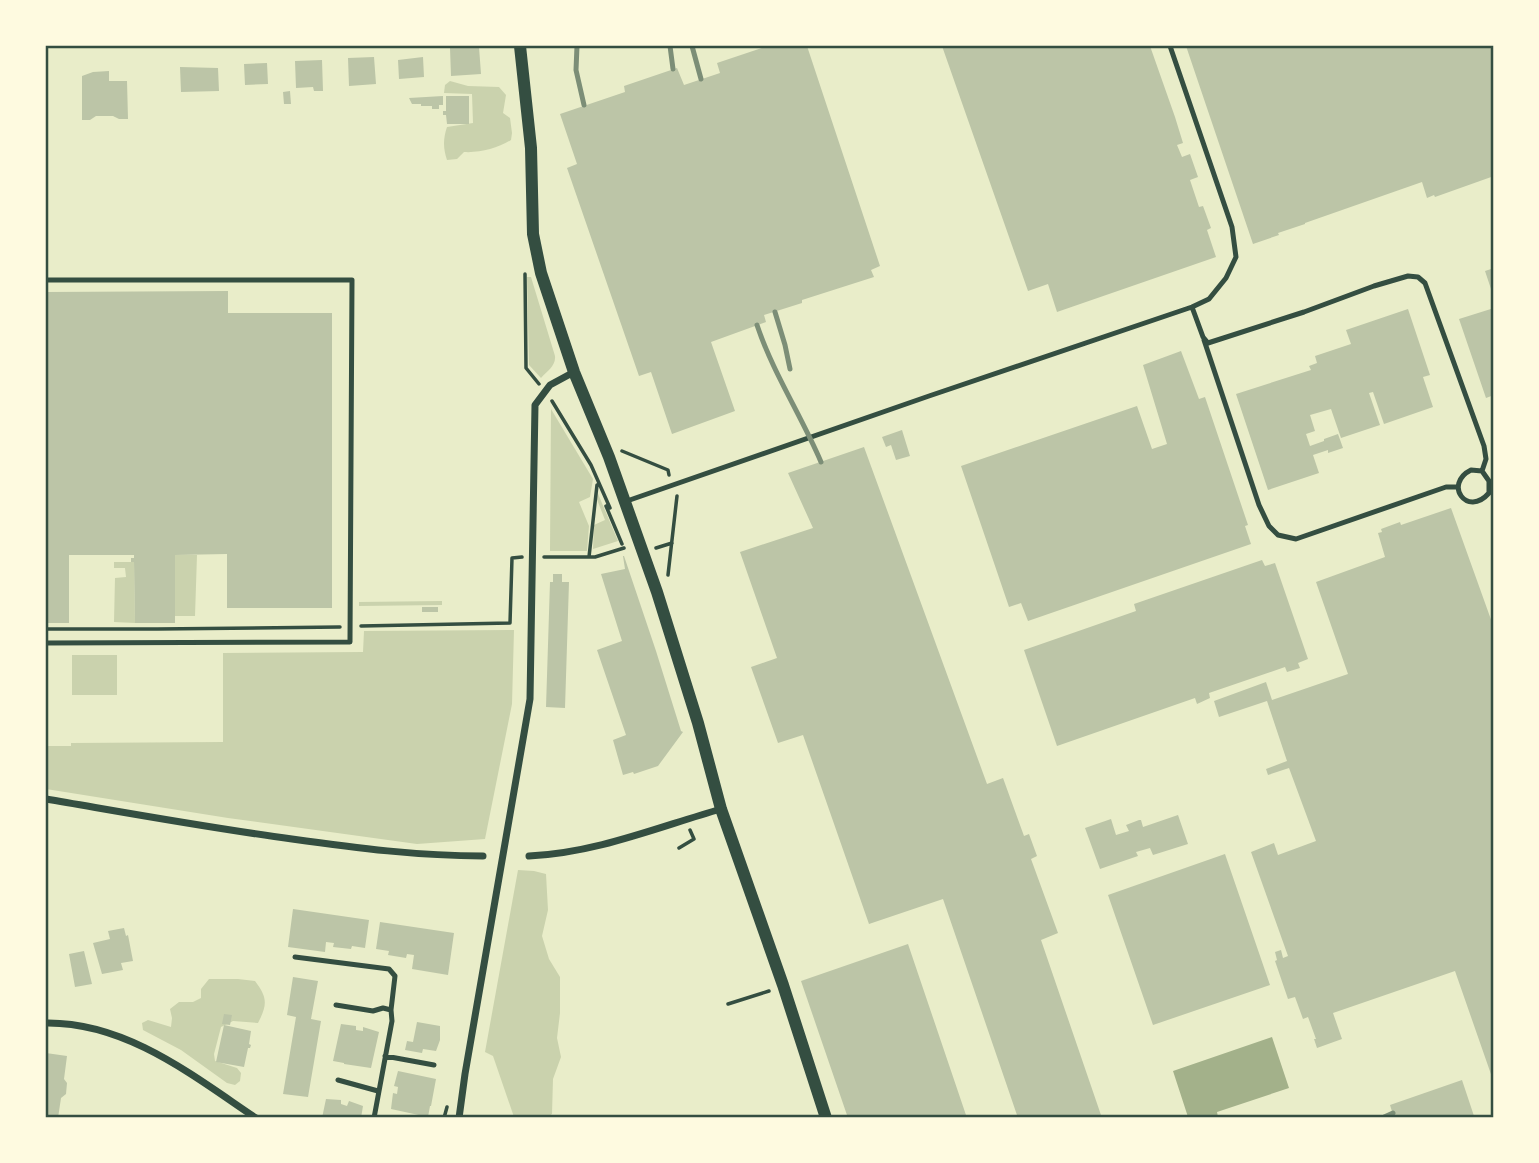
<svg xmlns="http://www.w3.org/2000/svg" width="1539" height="1163" viewBox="0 0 1539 1163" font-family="'DM Sans',sans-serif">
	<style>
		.green { fill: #cad2ad }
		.water { fill: #a3b18a }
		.building { fill: #bcc5a7 }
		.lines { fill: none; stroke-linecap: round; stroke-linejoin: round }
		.path { stroke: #344e41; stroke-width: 3.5 }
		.service { stroke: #344e41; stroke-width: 5 }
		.minor { stroke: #344e41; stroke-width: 7 }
		.tertiary { stroke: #344e41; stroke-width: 12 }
		.rail { stroke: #7c8e77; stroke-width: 5 }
		.neatline { fill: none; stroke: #344e41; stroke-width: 2.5 }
	</style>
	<rect width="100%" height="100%" fill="#e9edc9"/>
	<path class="green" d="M450,81L468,86L499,87L506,95L503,113L510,118L512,133L511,140C498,148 480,153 464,152L457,159L447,160C443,148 443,139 447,127L473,123L472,94L444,93L445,85Z
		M527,277H531L555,356C556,366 547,371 541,378L529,365Z
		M551,409L593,479L590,497L579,502L589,526L587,551H550Z
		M596,489L618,541L593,549L594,525L605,520L596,497Z
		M175,555H197L195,616H175Z
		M114,562H134L135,623L114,622L115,578L126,577L125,568H114Z
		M442,601V605L359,606V602Z
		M514,630L512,704L485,839L417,844L228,818L46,789V746H71V743L223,742V653L363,652L364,631Z
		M72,655H117V695H72Z
		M518,870L534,871L546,874L548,910L542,936L549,959L560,977V1013L557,1038L561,1057L553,1079L552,1114L548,1117H514L493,1056L485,1052Z
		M209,979H238L255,981C267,997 268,1004 258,1023L233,1021L221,1027L214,1054L215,1061L237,1068L241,1073L240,1081L235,1085L227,1083L181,1050L143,1030L142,1023L148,1020L171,1027L172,1018L170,1009L179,1002H193L201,998V989Z"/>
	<path class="water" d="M1272,1037L1289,1088L1217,1112L1218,1117H1188L1173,1071Z"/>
	<path class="building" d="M768,46H807L880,266L871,270L874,277L802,300V303L764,315L766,322L711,342L735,411L672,434L651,372L639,376L567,168L577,164L560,114L625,92L624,86L677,68L684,85L720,73L717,63Z
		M942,46H1150L1175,117L1183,143L1177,145L1182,157L1190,154L1198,177L1190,180L1199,207L1203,206L1211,228L1207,230L1216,257L1057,312L1048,284L1028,291Z
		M1186,46H1494V176L1435,197L1434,195L1427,198L1422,182L1305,223V224L1278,233L1279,235L1253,244Z
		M479,47L481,74L451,76L450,48Z
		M374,57L376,84L349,86L348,58Z
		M423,57L424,77L399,79L398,60Z
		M322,60L323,91H314L313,87L296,88L295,61Z
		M267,63L268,84L245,85L244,64Z
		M180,67L218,68L219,91L181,92Z
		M109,71V81H127L128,119H119L113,116H96L90,120H82V76L93,72Z
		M290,91L291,104H284L283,92Z
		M443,96V105H439V109H432V106H421V104H412L409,98Z
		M446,96H469V124H447L446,115H443V111H446Z
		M1494,268V295H1493L1485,271Z
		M228,291V313H332V608H227V554L175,555V623H135L134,562H131V558H134V555H69V623H46V292Z
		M1494,308V395L1486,398L1459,319Z
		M1408,309L1430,375L1423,377L1433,407L1384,424L1373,392L1369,393L1380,425L1341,438L1331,409L1310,415L1315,431L1306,434L1310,446L1324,441V439L1338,434L1343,448L1328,453V450L1313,455L1319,473L1268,490L1236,394L1311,370L1309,366L1317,363L1315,356L1351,344L1346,330Z
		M1181,351L1199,399L1205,397L1248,525L1245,526L1251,544L1028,621L1021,603L1009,607L961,466L1137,406L1152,449L1167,444L1143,365Z
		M902,430L910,456L896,460L891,445L886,447L882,437Z
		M864,447L987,784L1003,778L1024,836L1029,834L1037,856L1031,859L1058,933L1041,940L1102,1118H1018L943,899L869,924L803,735L778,743L751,667L777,658L740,552L813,528L788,473Z
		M1451,508L1494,628L1493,1080L1455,971L1333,1013L1342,1039L1317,1048L1314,1039H1316L1308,1017L1303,1019L1295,997L1288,999L1275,961L1277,960L1275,952L1281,950L1283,958L1288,956L1251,852L1274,843L1278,855L1316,841L1289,768L1268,775L1266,769L1287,761L1267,701L1219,717L1214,701L1266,682L1272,700L1348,674L1316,582L1385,557L1378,533L1382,532L1381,529L1400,522L1401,525Z
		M623,556H624L656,651L681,731L683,732L658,766L634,774L633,772L623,775L613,740L626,735L597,650L622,641L601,574L625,569Z
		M1262,560L1265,566L1275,563L1308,659L1298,663L1300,668L1287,672L1285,667L1209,693L1210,698L1197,704L1195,698L1057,746L1024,650L1136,611L1134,604Z
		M553,574H562V582H569L565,708L546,707L550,582H553Z
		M422,607H438V612H422Z
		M1178,815L1188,844L1153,855L1150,848L1136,852L1138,856L1100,869L1085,828L1111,819L1116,835L1129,831L1126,825L1139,820H1141L1143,827Z
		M1225,854L1270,985L1153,1025L1108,895Z
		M293,909L369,920L365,948L352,946L351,949L333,947L334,943L326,942L325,952L288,947Z
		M380,922L454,933L448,975L412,969L414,955L407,954L406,958L388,955L389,951L376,949Z
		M124,928L126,936L128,935L133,961L121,963L123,970L102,974L93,943L110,939L108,931Z
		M908,944L967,1118H848L801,981Z
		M84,951L92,984L75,987L69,954Z
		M293,977L318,981L311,1019L321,1021L308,1097L283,1094L296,1017L287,1015Z
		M224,1014L232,1015L230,1025L222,1024Z
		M417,1022L440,1026V1040L436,1051L423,1049L422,1053L405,1050L407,1041L413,1042Z
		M341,1024L356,1026V1030L363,1031V1027L379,1032L371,1068L344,1064V1063L333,1061Z
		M224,1025L251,1031L249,1044L251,1045L250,1048H248L244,1067L216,1062Z
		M46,1053L67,1056L64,1079L67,1083L66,1094L61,1098L58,1118H46V1093L48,1074H46Z
		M398,1071L436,1079L431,1106H430L428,1117L391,1109L393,1093L397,1094L398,1087L394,1086Z
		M1462,1080L1474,1116L1470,1118H1394L1390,1105Z
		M326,1099L341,1100V1104L347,1106L349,1101L363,1106L361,1118H322Z"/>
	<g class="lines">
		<path class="path" d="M525,274L526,368L539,384
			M552,401L591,465L610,508
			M622,451L668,470L669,475
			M606,506L622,544
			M656,548L672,543
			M544,557H595L624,548
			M589,557L597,485
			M668,575L677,496
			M361,626L510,623L512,558L522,557
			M46,629H157L340,627
			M679,848L694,839L690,830
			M728,1004L769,991
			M444,1118L447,1107"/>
		<path class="service" d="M46,280H352L350,642L46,643
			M1192,307L1203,337L1208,343L1304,312L1374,286L1408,276L1418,277L1425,283L1484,446L1486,459L1482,471
			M1204,340L1259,505L1269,526L1278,535L1296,539L1446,487H1458
			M1471,470L1482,471L1489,481V493C1467,518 1443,484 1471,470Z
			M624,502L929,396L1192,307L1209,299L1226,278L1236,257L1232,227L1170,46
			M295,957L389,969L395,976L391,1010L392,1021L374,1118
			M336,1005L373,1011L383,1008L391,1010
			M385,1056L434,1065
			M338,1080L378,1091"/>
		<path class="minor" d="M46,799C128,813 210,828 292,839C356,848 419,856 483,856
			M529,856C596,853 658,827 721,809
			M46,1023C126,1022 192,1075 256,1118
			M459,1118L465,1074L530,699L535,405L550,385L574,372"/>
		<path class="tertiary" d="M520,46L531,148L533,234L541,273L574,372L609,457L657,592L698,723L721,809L783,985L826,1118"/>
		<path class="rail" d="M577,46L576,70L584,105
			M670,46L673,69
			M692,46L701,79
			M775,312L785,345L790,369
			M757,325C773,373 801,415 821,462
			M1382,1118L1393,1113"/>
	</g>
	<rect width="1539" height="1163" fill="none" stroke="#fefae0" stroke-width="94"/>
	<rect x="47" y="47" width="1445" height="1069" class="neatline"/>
</svg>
